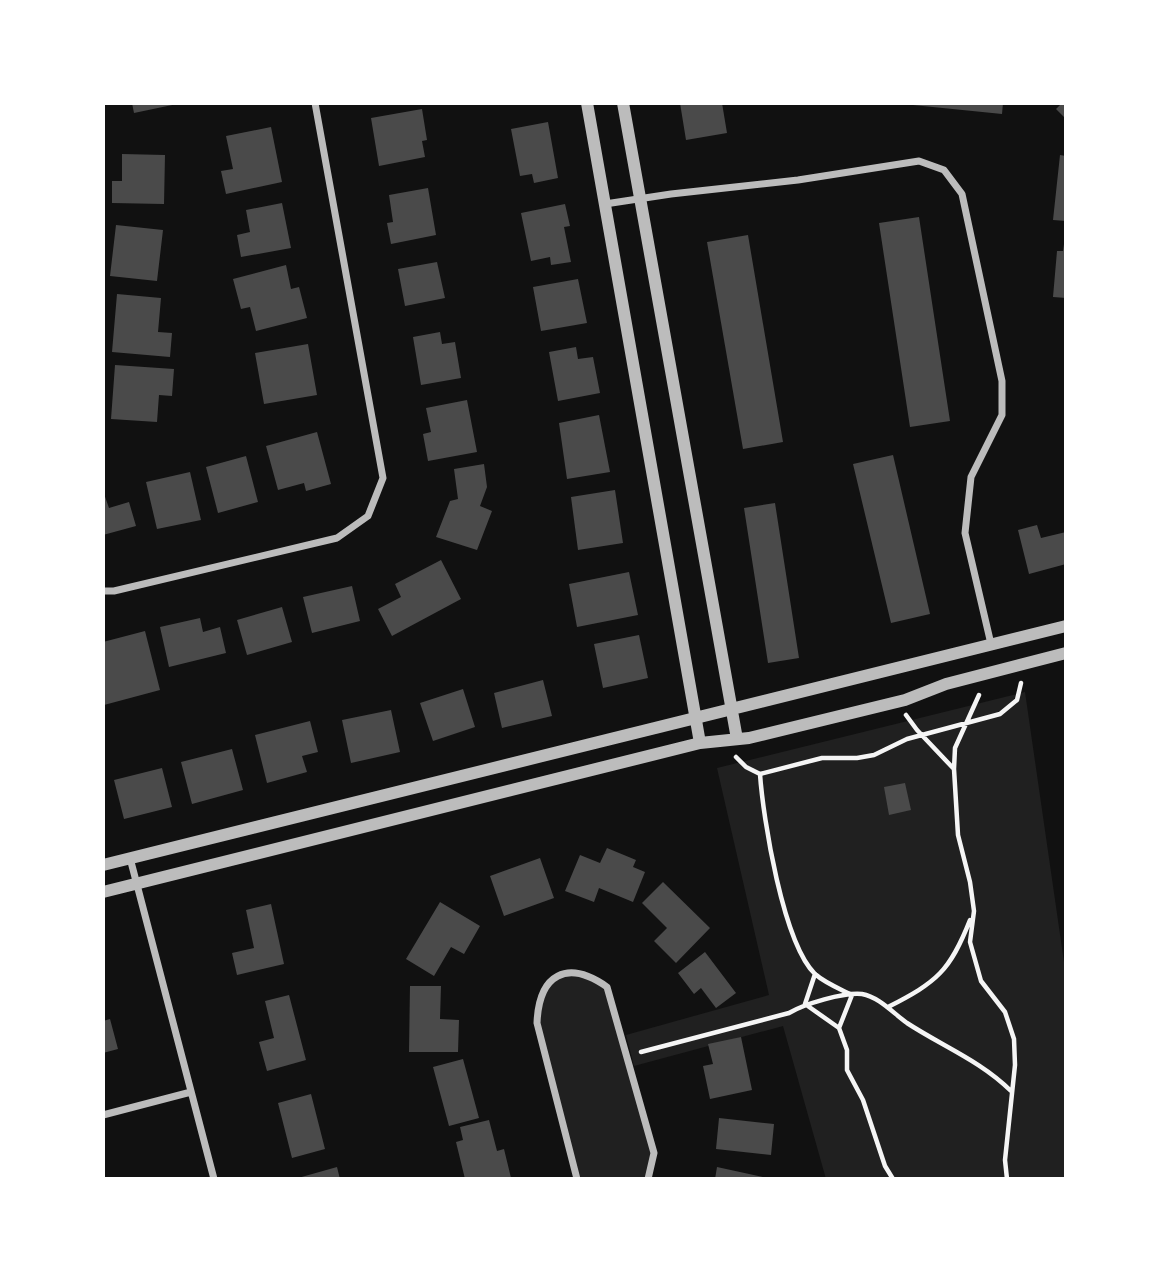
<svg xmlns="http://www.w3.org/2000/svg" width="1169" height="1282" viewBox="0 0 1169 1282" font-family="Georgia,serif">
	<style>
		.green { fill: #202020 }
		.building { fill: #4a4a4a }
		.lines { fill: none; stroke-linecap: round; stroke-linejoin: round }
		.path { stroke: #f5f5f5; stroke-width: 4.5 }
		.minor { stroke: #bcbcbc; stroke-width: 7 }
		.tertiary { stroke: #bcbcbc; stroke-width: 12 }
	</style>
	<rect width="100%" height="100%" fill="#111"/>
	<path class="green" d="M1025,692L1066,976V1179H826L783,1026L634,1066L626,1035L769,995L717,768Z
		M566,972L607,987L654,1153L648,1179H577L537,1023L547,984Z"/>
	<path class="building" d="M132,103H176L177,104L134,113Z
		M680,103H722L727,133L686,140Z
		M913,103H1003L1002,114L913,105Z
		M1062,103H1066V119L1056,109Z
		M422,109L427,140L422,141L425,157L379,166L371,118Z
		M548,122L558,178L534,183L532,174L520,176L511,129Z
		M271,127L282,182L226,194L221,171L233,169L226,136Z
		M122,154L165,155L164,204L112,203V181H122Z
		M1060,155L1066,156V221L1053,220Z
		M428,188L436,235L391,244L387,223L393,222L389,195Z
		M282,203L291,248L241,257L237,235L250,232L246,210Z
		M565,204L570,226L564,227L571,262L551,265L550,257L531,261L521,213Z
		M919,217L950,421L910,427L879,223Z
		M116,225L163,230L157,281L110,276Z
		M748,235L783,442L743,449L707,242Z
		M1064,244H1066V298L1053,297L1057,251H1063Z
		M437,262L445,298L405,306L398,269Z
		M286,265L291,289L299,287L307,318L256,331L250,307L241,309L233,279Z
		M578,279L587,323L541,331L533,287Z
		M117,294L161,298L158,332L172,333L170,357L112,352Z
		M440,332L442,344L455,342L461,378L421,385L413,337Z
		M308,344L317,395L264,404L255,353Z
		M576,347L578,359L593,357L600,393L558,401L549,352Z
		M115,365L174,369L172,396L159,395L157,422L111,419Z
		M467,400L477,452L428,461L423,434L431,432L426,408Z
		M599,415L610,472L567,479L559,423Z
		M317,432L331,484L306,491L304,483L278,490L266,446Z
		M893,455L930,614L891,623L853,464Z
		M246,456L258,502L218,513L206,467Z
		M484,464L487,487L480,506L492,511L477,550L436,537L450,501L458,499L454,469Z
		M190,472L201,520L157,529L146,482Z
		M615,490L623,543L578,550L571,497Z
		M103,491L109,508L129,502L136,526L103,535Z
		M775,503L799,658L768,663L744,508Z
		M1037,525L1041,538L1066,532V564L1029,574L1018,530Z
		M441,560L461,599L392,636L378,609L401,597L395,584Z
		M629,572L638,615L577,627L569,584Z
		M352,586L360,621L312,633L303,597Z
		M282,607L292,642L247,655L237,620Z
		M200,618L203,632L220,627L226,653L169,667L160,627Z
		M145,631L160,690L104,705L103,642Z
		M639,635L648,678L603,688L594,644Z
		M543,680L552,716L502,728L494,693Z
		M463,689L475,727L433,741L420,703Z
		M391,710L400,752L351,763L342,720Z
		M310,721L318,752L302,756L307,772L267,783L255,735Z
		M232,749L243,790L192,804L181,762Z
		M162,768L172,807L124,819L114,780Z
		M905,783L911,810L889,815L884,787Z
		M607,848L636,860L633,867L645,872L633,902L599,888L594,902L565,891L580,855L600,863Z
		M540,858L554,898L504,916L490,876Z
		M663,882L710,928L676,963L654,941L667,928L642,903Z
		M440,902L480,926L464,954L451,947L434,976L406,959Z
		M271,904L284,964L237,975L232,953L254,948L246,910Z
		M705,952L736,993L716,1008L701,988L694,994L678,973Z
		M410,986H441L440,1019L459,1020L458,1052H409Z
		M289,995L306,1060L267,1071L259,1042L274,1038L265,1001Z
		M110,1019L118,1049L103,1053V1021Z
		M741,1037L752,1090L710,1099L703,1066L713,1064L708,1044Z
		M463,1059L479,1118L449,1126L433,1067Z
		M311,1094L325,1149L292,1158L278,1103Z
		M719,1118L774,1124L771,1155L716,1149Z
		M489,1120L497,1151L504,1149L511,1178L465,1179L456,1142L463,1140L460,1127Z
		M337,1167L340,1179H298V1178Z
		M717,1167L768,1178L767,1179H715Z"/>
	<g class="lines">
		<path class="path" d="M979,695L955,748L954,769L958,835L970,882L974,911L970,942L981,981L1005,1012L1014,1039L1015,1065L1005,1160L1007,1179
			M906,715L917,730L953,768
			M736,757L746,767L760,774L822,758H857L874,755L907,739L1000,714L1017,700L1021,683
			M760,774C763,818 783,943 815,974C825,983 840,989 852,995L839,1028L847,1050V1070L863,1100L885,1166L893,1179
			M815,974L805,1004L839,1028
			M888,1007C937,982 950,971 970,920
			M641,1052L789,1013C804,1004 844,992 862,994C879,997 893,1013 907,1023C942,1046 981,1061 1011,1091"/>
		<path class="minor" d="M605,204L671,194L798,180L919,161L944,170L962,194L1002,381V415L971,477L965,533L991,644
			M103,591H114L337,538L368,516L383,478L315,103
			M130,858L214,1179
			M103,1115L191,1092
			M577,1179L537,1023C539,974 567,959 607,987L654,1153L648,1179"/>
		<path class="tertiary" d="M587,103L700,743
			M623,103L737,739
			M103,865L1066,626
			M103,892L700,743L749,738L905,700L946,684L1066,653"/>
	</g>
	<rect width="1169" height="1282" fill="none" stroke="#ffffff" stroke-width="210"/>
</svg>
